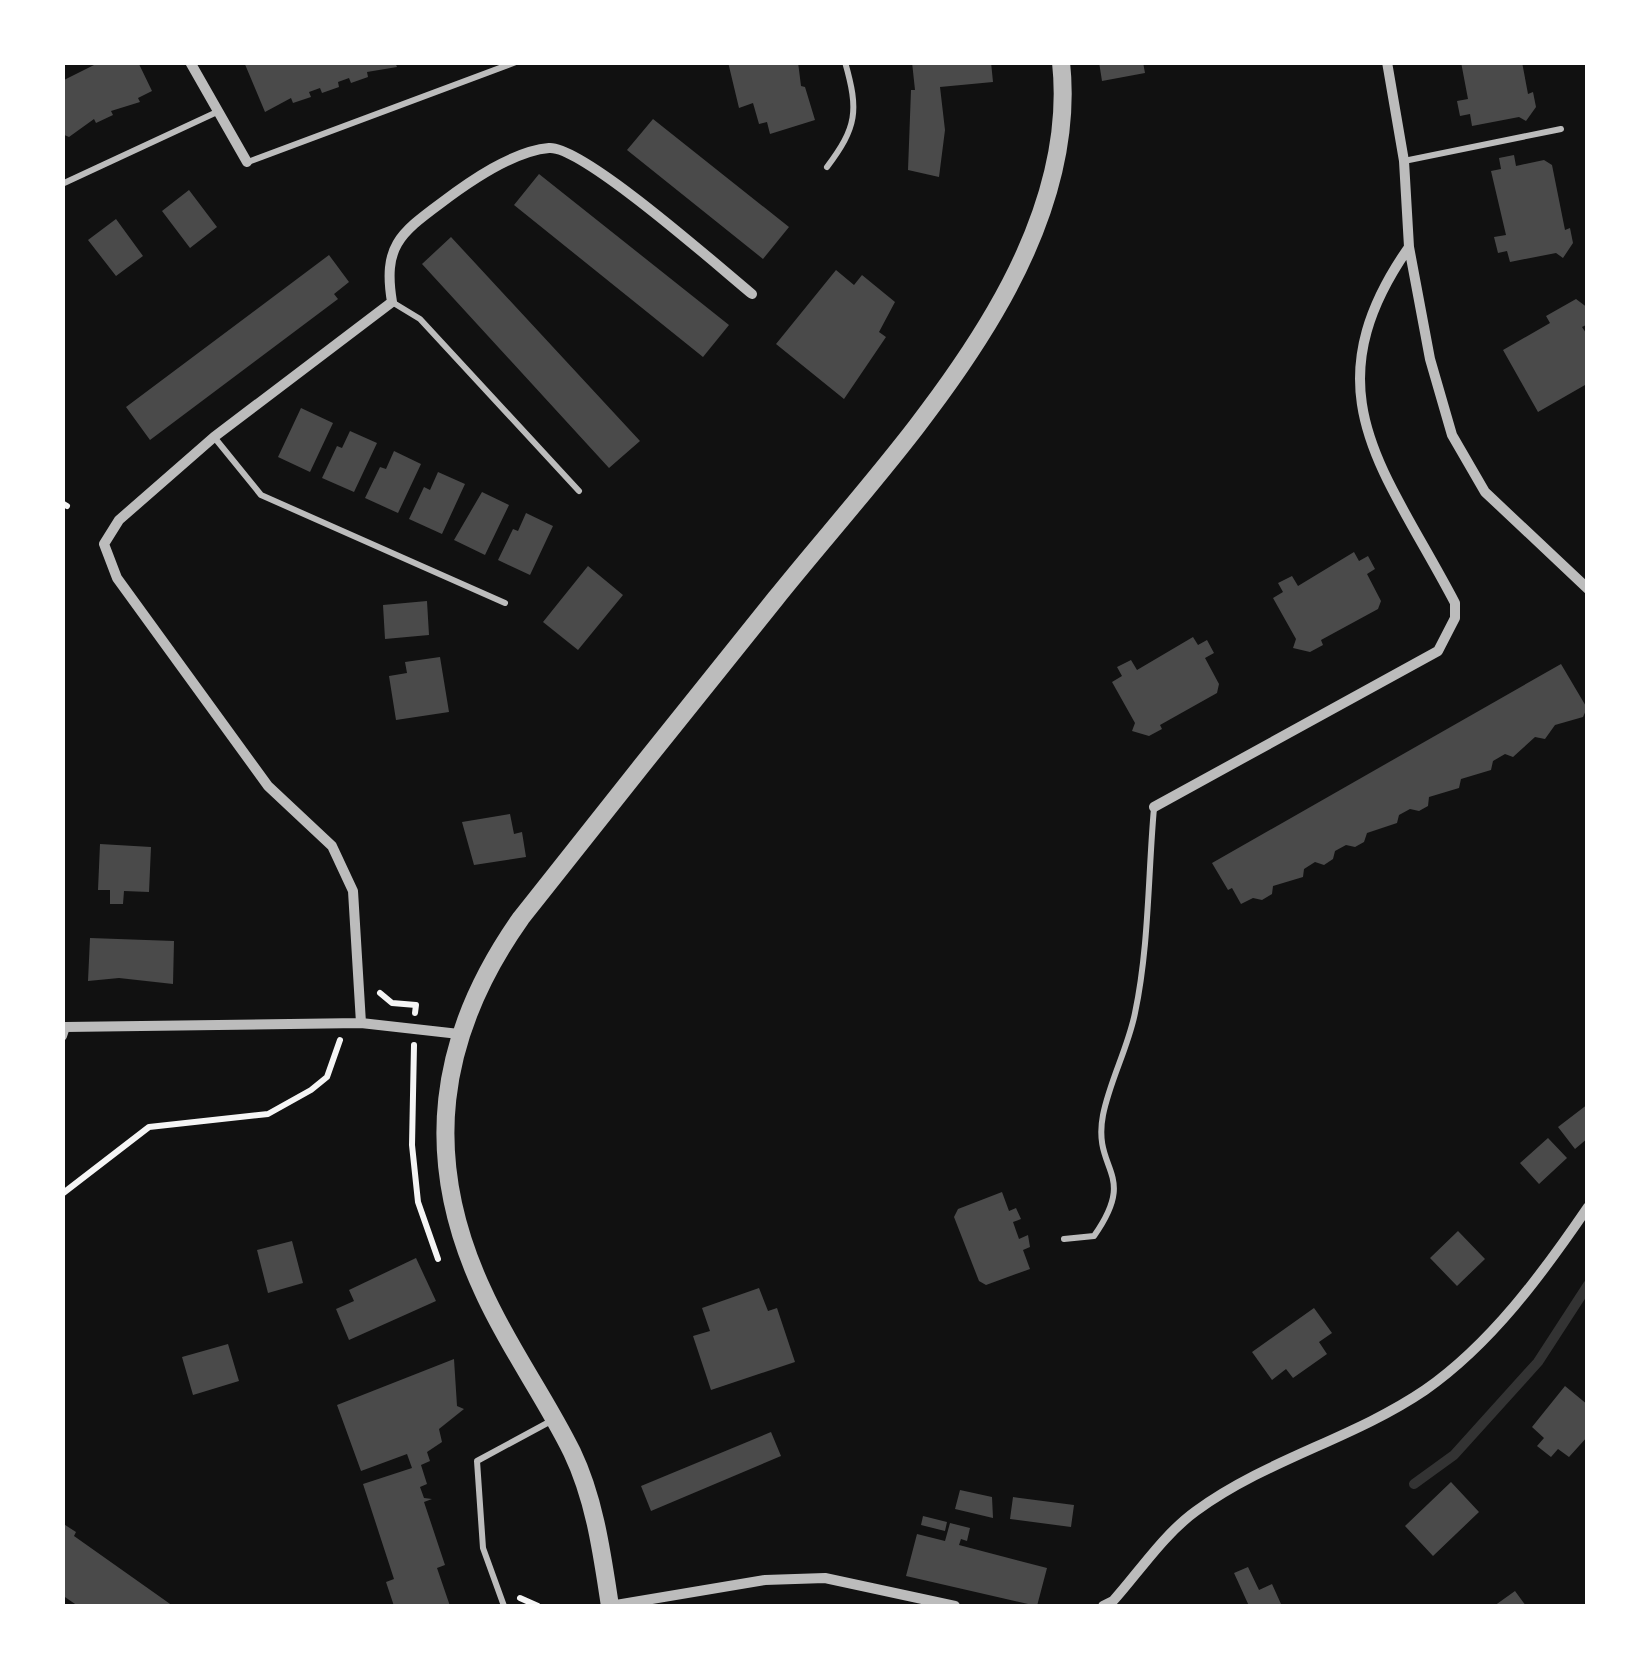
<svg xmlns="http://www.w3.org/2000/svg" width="1650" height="1669" viewBox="0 0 1650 1669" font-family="'Times New Roman',serif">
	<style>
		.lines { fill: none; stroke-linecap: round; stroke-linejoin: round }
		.stream { stroke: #333; stroke-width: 10 }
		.building { fill: #4a4a4a }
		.path { stroke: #f5f5f5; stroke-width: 6 }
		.service { stroke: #bcbcbc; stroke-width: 6 }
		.minor { stroke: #bcbcbc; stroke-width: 10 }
		.tertiary { stroke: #bcbcbc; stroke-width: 18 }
	</style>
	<rect width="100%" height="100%" fill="#111"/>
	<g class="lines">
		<path class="stream" d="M1414,1484L1454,1455L1538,1362L1588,1285"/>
	</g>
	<path class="building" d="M100,62H138L152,91L138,98L140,102L111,111L113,115L96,123L94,119L69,137L62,134V81Z
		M244,62H395L397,67L367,72L368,77L351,83L349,78L338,82L339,87L322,93L320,88L309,92L311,97L293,103L291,98L265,112Z
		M728,62H798L801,86L805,87L815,120L770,134L767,122L759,124L753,103L739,108Z
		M912,62H991L993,82L940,87L945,130L939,177L908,170L911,90H915Z
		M1099,62H1143L1145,73L1102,81Z
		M1461,62H1522L1528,94L1533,92L1536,107L1526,121L1519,117L1472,126L1470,114L1460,116L1457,101L1468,99Z
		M653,119L789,227L763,259L627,150Z
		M1514,155L1516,166L1544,160L1552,165L1565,230L1570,228L1573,243L1563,258L1556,253L1510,262L1507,251L1498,253L1494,237L1506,235L1491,171L1501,169L1499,158Z
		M539,174L729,325L703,357L514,205Z
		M189,190L217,227L190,248L162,211Z
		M116,219L143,256L116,276L88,240Z
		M451,237L640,441L609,468L422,264Z
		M329,255L349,282L334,294L338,299L150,440L126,407Z
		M836,270L854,285L862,275L895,302L879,332L886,337L844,399L776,344Z
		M1576,299L1588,308V324L1582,327L1588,336V389L1585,385L1538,412L1503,350L1550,323L1546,316Z
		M301,408L333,423L310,472L278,457Z
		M350,431L377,443L354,492L322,478L337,446L342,448Z
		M394,451L421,464L398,513L365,498L380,467L386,469Z
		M438,472L465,484L442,534L409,519L424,487L430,490Z
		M482,492L509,505L485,555L454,540Z
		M526,513L553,526L530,575L498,560L513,529L518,531Z
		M1354,552L1359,561L1368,556L1375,569L1367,574L1381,601L1378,609L1321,640L1323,645L1310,652L1293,648L1296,639L1273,598L1283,592L1278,583L1292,576L1298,586Z
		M588,566L623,595L578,650L543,622Z
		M427,601L429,635L385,639L383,605Z
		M1193,637L1198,645L1207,640L1214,653L1205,658L1219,684L1217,693L1160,725L1162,729L1149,736L1132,731L1135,723L1112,682L1122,676L1117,667L1131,660L1137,670Z
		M440,657L449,712L396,720L389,676L407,673L405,662Z
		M1561,664L1587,708L1583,717L1555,725L1545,739L1535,737L1513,757L1505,754L1493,761L1491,770L1461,779L1459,788L1429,797L1428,806L1419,811L1410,809L1399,815L1397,823L1367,833L1364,842L1355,847L1346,845L1335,851L1333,859L1324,865L1315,862L1304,869L1303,877L1273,886L1272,894L1262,900L1253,898L1241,904L1232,888L1228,890L1212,863Z
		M510,814L514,834L522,832L526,857L474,865L462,822Z
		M100,844L151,847L149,892L124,891L123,904H110V890H98Z
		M90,938L174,941L173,984L119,978L88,981Z
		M1588,1104V1138L1575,1149L1558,1127Z
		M1548,1138L1567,1158L1539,1184L1520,1163Z
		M1002,1192L1009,1211L1016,1208L1021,1219L1013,1222L1019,1239L1028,1235L1030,1247L1023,1250L1030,1269L986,1285L979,1281L954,1217L958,1209Z
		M1458,1231L1485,1259L1457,1286L1430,1258Z
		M292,1241L303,1283L268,1293L257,1250Z
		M416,1258L436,1301L349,1340L336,1309L354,1301L349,1290Z
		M759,1288L768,1311L777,1308L795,1362L711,1390L693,1336L710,1331L702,1308Z
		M1314,1308L1332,1333L1319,1342L1327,1354L1293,1378L1286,1369L1272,1380L1252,1352Z
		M228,1344L239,1381L193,1395L182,1357Z
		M454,1359L457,1406L464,1409L439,1429L442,1442L427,1452L430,1461L421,1465L427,1484L420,1487L424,1498L432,1499L424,1502L445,1565L437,1568L450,1606H394L386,1582L394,1579L363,1484L412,1468L407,1454L361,1471L337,1405Z
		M1565,1386L1588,1405V1436L1569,1457L1558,1449L1551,1457L1537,1446L1544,1438L1532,1427Z
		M771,1432L781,1456L651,1511L641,1486Z
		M1451,1482L1479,1512L1433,1556L1405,1526Z
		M960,1490L992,1497L993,1518L955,1509Z
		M1013,1497L1074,1505L1071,1527L1010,1519Z
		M923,1516L947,1522L945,1531L921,1525Z
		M62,1523L76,1532L74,1536L173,1606H78L62,1595Z
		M950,1523L970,1528L967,1541L961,1539L959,1545L1047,1568L1037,1606L906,1576L917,1534L945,1541Z
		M1248,1567L1259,1590L1272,1584L1281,1604L1249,1606L1234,1573Z
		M1515,1591L1526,1606H1494Z"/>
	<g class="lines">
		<path class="path" d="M62,503L67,506
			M380,993L392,1003L416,1005L415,1013
			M414,1045L412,1145L418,1202L438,1259
			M62,1194L149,1127L268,1114L311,1090L327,1077L340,1040
			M520,1598L538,1606"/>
		<path class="service" d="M1404,161L1561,129
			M248,162L516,62
			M827,167C857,127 859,111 845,62
			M62,184L217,112
			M392,302L420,319L579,491
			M214,437L261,495L505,603
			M1064,1239L1094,1236C1139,1172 1092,1172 1103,1115C1110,1080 1128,1048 1135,1013C1149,947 1148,875 1154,808
			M504,1606L483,1548L477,1461L551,1421"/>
		<path class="minor" d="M190,62L247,162
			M1387,62L1404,161L1409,247L1430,359L1452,435L1485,492L1588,589
			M1154,807L1438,651L1455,618V603C1385,469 1307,393 1409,247
			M361,1023L353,891L332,846L268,786L117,578L104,544L119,520L214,437L392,302C383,247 399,234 441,203C470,181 513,151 549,148C582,145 719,267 752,294
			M62,1036L65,1027L361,1023L459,1034
			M610,1606L765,1580L825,1578L955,1606
			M1103,1606L1113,1601C1139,1572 1164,1534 1196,1511C1267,1459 1353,1439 1425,1390C1491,1344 1543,1273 1588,1207"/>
		<path class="tertiary" d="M610,1606C602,1554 595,1500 572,1452C545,1397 508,1347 483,1291C421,1158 437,1037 521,918C605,811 691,704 776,598C893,452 1083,264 1061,62"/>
	</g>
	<rect width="1650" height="1669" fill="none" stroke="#ffffff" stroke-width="130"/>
</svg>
